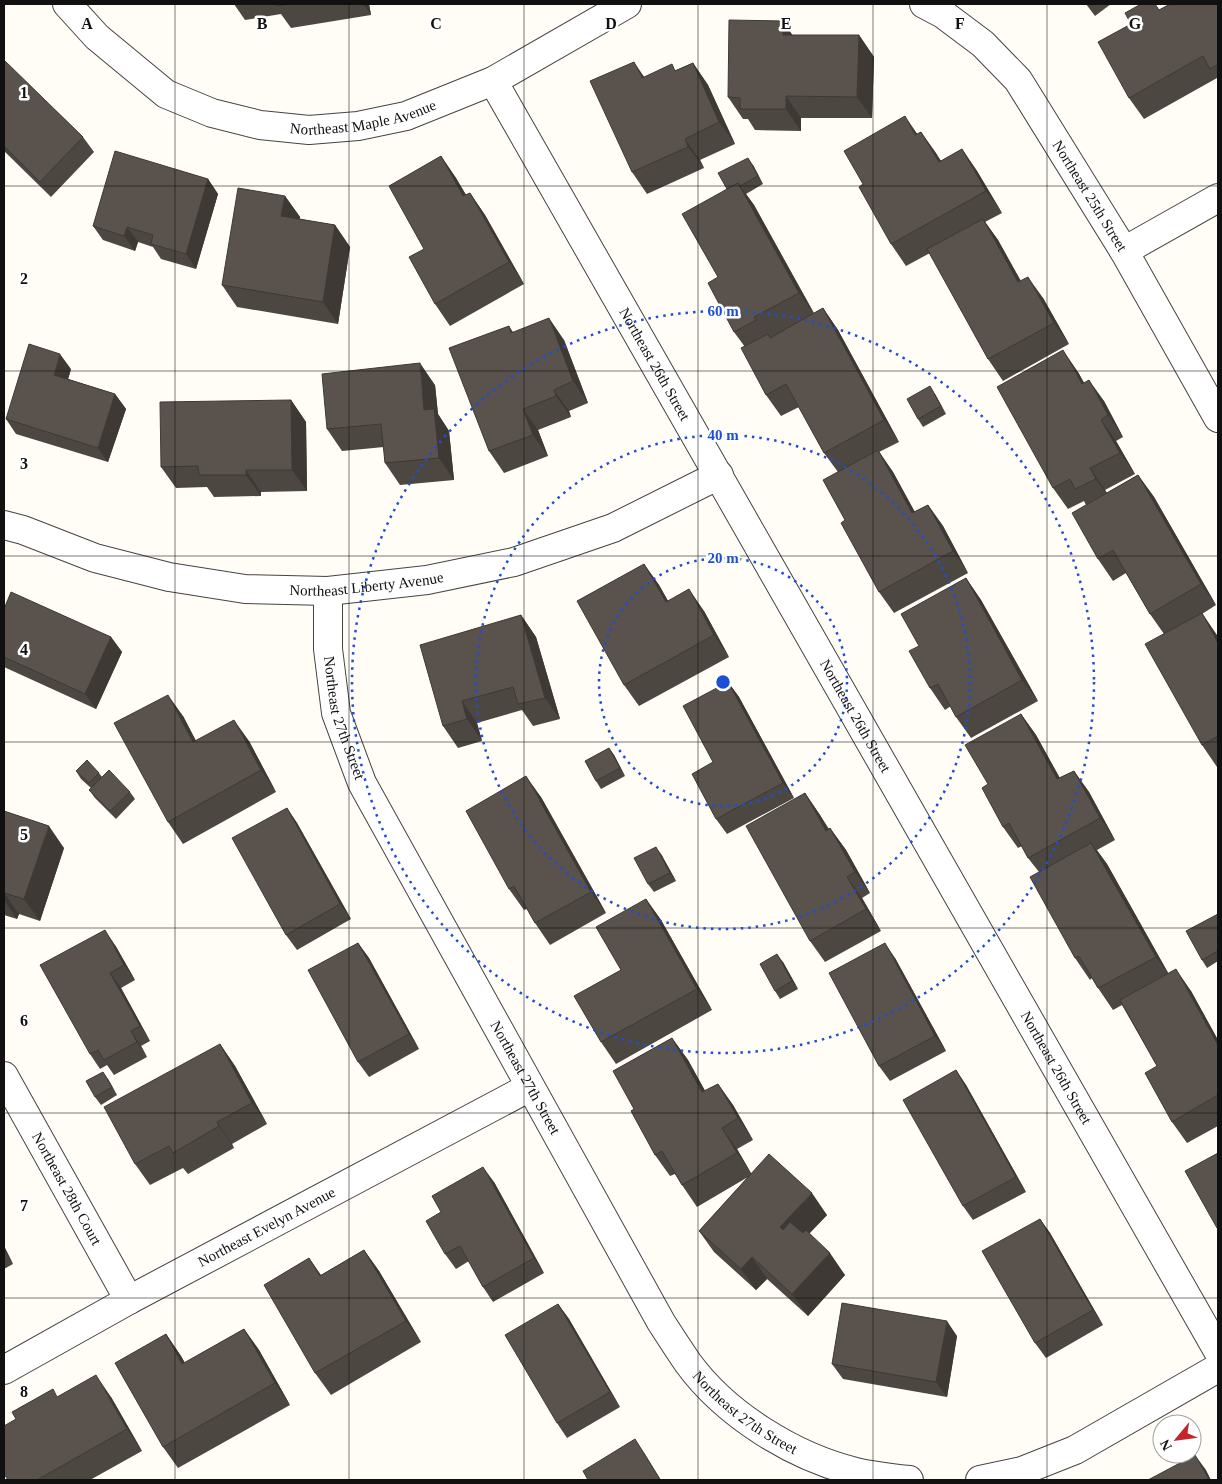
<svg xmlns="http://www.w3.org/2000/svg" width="1222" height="1484" viewBox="0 0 1222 1484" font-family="'Times New Roman',serif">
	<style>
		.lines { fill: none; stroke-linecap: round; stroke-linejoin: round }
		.minor-casing { stroke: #444; stroke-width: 30 }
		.minor { stroke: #fff; stroke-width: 28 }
		.wall { fill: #4d4742 }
		.shaded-wall { fill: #3f3936 }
		.building { fill: #5a524d; stroke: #3f3936 }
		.grid { fill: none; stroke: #111; stroke-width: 1; stroke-opacity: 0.55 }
		.ring { fill: none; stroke: #1d4ed8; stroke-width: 2.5; stroke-dasharray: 2.5 5 }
		.labels { text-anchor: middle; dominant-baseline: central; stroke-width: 5; stroke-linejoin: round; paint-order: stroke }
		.street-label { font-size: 15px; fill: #111; stroke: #fff }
		.grid-label { font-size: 16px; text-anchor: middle; font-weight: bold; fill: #111; stroke: #fff; stroke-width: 5; stroke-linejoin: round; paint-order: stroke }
		.centre { fill: #1d4ed8; stroke: #fff; stroke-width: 2.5 }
		.ring-label { font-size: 15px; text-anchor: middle; font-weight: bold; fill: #1d4ed8; stroke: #fff; stroke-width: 5; stroke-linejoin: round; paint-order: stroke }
	</style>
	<rect width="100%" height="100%" fill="#fffdf5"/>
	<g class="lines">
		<defs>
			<g id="minor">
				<path id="s1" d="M67,4L97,37L166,94L212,113L260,125L309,130L358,126L406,116L493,81L627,4"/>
				<path id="s2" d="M924,4L943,14L983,44L1018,80L1124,251L1218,418"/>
				<path id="s3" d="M493,81L1218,1351"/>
				<path d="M1124,251L1218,198"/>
				<path id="s4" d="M4,525L23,530L95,558L169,577L245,589L328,591L427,580L514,562L613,528L719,475"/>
				<path id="s5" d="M328,591V649L336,713L362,783L661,1322C670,1336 679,1350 688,1363C726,1415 794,1457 856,1472C873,1476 891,1478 909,1480"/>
				<path id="s6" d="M4,1076L129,1300"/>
				<path id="s7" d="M4,1370L129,1300L530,1087"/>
				<path d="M980,1480L1022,1471L1075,1450L1218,1368"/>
			</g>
		</defs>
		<use href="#minor" class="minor-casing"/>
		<use href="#minor" class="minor"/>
	</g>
	<path class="wall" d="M234,4H369L371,15L291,28L281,14L245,20Z
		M1086,4H1111L1095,16Z
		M1218,4V80L1217,78L1144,119L1129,98L1160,9Z
		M793,35H859L874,57L872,118H801V131L755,130L748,119H743L728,97Z
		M4,61L83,137L94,152L51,197L4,151Z
		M693,63L708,85L735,144L700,160L704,168L647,194L632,172L645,77L676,70Z
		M921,132L941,161L962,149L977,171L1002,213L985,222L998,240L1021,281L1043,298L1069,344L1003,381L988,359L930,253L906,266L891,244L863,184L917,134Z
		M441,156L456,178L466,195L470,193L485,215L524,284L450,326L435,304L424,249Z
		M753,165L763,184L746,194L754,205L814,313L823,308L838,330L899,442L879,452L893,472L915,512L928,505L943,526L968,573L894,613L879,592L845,520L838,472L824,453L799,407L781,416L766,395L745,347L734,332L718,277L727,189Z
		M208,179L218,194L196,269L161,259L153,247L138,242L135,251L103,240L93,226Z
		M285,196L300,217V219L335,225L350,247L338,324L237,307L222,285Z
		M509,326L513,332L564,340L588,403L569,411L571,417L538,430L548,456L504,473L489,451Z
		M71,369L68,379L115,394L126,409L108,462L16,434L6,419Z
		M1078,372L1084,383L1104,401L1123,437L1116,441L1135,474L1105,490L1107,493L1138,475L1154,497L1216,605L1202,614L1218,638V766L1217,767L1202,745L1164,634L1150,614L1126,573L1113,581L1098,559L1086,505L1084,501L1068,509L1053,488Z
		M435,385L438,414L449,431L454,480L400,485L385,463L384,447L342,451L327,429Z
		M935,394L946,414L923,427L918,419Z
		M291,400L306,422L307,491L261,492V496L214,497L207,487L176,488L161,467Z
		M644,564L659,585L668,601L704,611L729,657L639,706L624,685Z
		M966,578L981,600L1038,701L971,738L956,717L951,706L945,710L930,688L919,646Z
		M4,609L111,637L122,652L96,709L4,667Z
		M521,615L536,637L560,719L533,726L522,710L477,723L482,741L458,748L443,726Z
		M728,682L739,697L794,798L727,834L716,819L713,762Z
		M1021,714L1036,735L1060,778L1074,771L1089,792L1115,840L1097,850L1107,864L1168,973L1191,991L1218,1040V1126L1187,1143L1172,1122L1157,1066L1122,1005L1113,1010L1098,988L1092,978L1090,980L1075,958L1039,872L1028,858L1022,846L1018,848L1003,827L988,784Z
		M183,716L196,741H249L276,792L183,844L168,822Z
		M609,748L614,755L625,776L601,789L596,781Z
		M76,771L99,773L102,777L130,792L135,799L116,819L95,798L89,790L91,788L81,779Z
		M805,793L820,815L829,829L830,828L846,850L870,893L862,898L881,931L825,962L810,941Z
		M541,797L606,913L550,945L535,923L527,909L524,910L509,889Z
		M287,808L297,823L351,919L297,950L286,935Z
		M4,811L64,848L40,921L19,914L17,919L4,915Z
		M661,854L676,881L654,892L648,884Z
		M646,899L661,920L712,1010L616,1064L601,1042L621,970Z
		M1218,914V961L1207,968L1202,960Z
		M358,943L369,958L419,1049L369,1077L358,1062Z
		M115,945L135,980L121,988L150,1041L141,1046L147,1057L114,1075L107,1065L100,1069L90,1054Z
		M895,958L946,1051L890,1081L879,1066Z
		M783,962L798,989L780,999L775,991Z
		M672,1038L688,1060L705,1091L718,1084L733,1105L753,1140L737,1149L751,1173L827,1215L809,1234L845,1275L808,1316L767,1279L756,1290L714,1252L699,1231L748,1177L697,1207L682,1185L675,1174L670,1176L655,1155L634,1109Z
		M220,1044L235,1066L267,1124L232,1144L234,1148L188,1174L183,1168L150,1185L135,1164Z
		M956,1070L966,1085L1026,1192L973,1220L963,1206Z
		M108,1079L117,1095L101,1105L95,1097Z
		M494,1182L544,1273L493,1302L483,1287L469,1261L456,1269L445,1254Z
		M1040,1219L1050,1233L1103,1325L1046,1358L1035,1343Z
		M4,1246L13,1264L4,1269Z
		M364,1250L379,1271L421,1342L331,1395L315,1373L309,1258L321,1275Z
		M558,1304L569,1319L620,1407L567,1438L557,1423Z
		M244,1329L259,1350L290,1405L178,1468L163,1447L166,1334L181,1356L185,1363Z
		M957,1336L947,1397L843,1379L832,1364Z
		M58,1397H111L142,1451L90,1480H8Z"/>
	<path class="shaded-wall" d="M363,4H369L371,15Z
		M783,21L798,43L783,35Z
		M859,35L874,57L872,118L857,97Z
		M634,62L649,84L642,78Z
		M693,63L708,85L735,144L719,122Z
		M786,96L801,118V131L786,109Z
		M905,116L920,138L915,135Z
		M921,132L936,153L954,183L939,162Z
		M685,139L700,160L704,168L688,147Z
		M962,149L977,171L1002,213L986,191Z
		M441,156L456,178L479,217L463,196Z
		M748,158L753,165L763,184L758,176Z
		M208,179L218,194L196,269L186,254Z
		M738,183L754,205L814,314L799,293Z
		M470,193L485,215L524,284L509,262Z
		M285,196L300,217L296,238L281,216Z
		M983,219L998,240L1033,304L1018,282Z
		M335,225L350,247L338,324L323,302Z
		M127,227L138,242L135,251L124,236Z
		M1028,277L1043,298L1069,344L1054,323Z
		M823,308L838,330L899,442L884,420Z
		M549,318L564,340L588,403L573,381Z
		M1063,350L1078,372L1097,406L1082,384Z
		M60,354L71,369L65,390L54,375Z
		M420,363L435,385L438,414L449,431L454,480L439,458L424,410Z
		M1089,380L1104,401L1123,437L1108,415Z
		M930,386L935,394L946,414L941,406Z
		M554,390L569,411L571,417L556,396Z
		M115,394L126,409L108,462L98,448Z
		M291,400L306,422L307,491L292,470Z
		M523,409L538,430L548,456L533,435Z
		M1101,420L1116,441L1135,474L1120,453Z
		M878,450L893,472L927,535L912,513Z
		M1090,468L1105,490L1111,500L1096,479Z
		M246,470L261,492V496L246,475Z
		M1138,475L1154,497L1216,605L1201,584Z
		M928,505L943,526L968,573L953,551Z
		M644,564L659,585L681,624L666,602Z
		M966,578L981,600L1038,701L1022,680Z
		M689,589L704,611L729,657L714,635Z
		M1202,613L1217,635L1218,638V643Z
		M521,615L536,637L560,719L545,698Z
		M111,637L122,652L96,709L85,694Z
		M728,682L739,697L794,798L783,783Z
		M168,695L183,716L208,764L193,742Z
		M462,701L477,723L482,741L467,719Z
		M1021,714L1036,735L1072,801L1057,779Z
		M234,720L249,741L276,792L261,770Z
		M609,748L614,755L625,776L620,768Z
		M1074,771L1089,792L1115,840L1100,818Z
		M526,776L541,797L606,913L591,892Z
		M805,793L820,815L841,852L826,831Z
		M287,808L297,823L351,919L340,904Z
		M49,826L64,848L40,921L24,899Z
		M830,828L846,850L870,893L855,872Z
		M1091,843L1107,864L1171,978L1156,957Z
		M656,847L661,854L676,881L670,873Z
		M847,877L862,898L881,931L866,909Z
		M4,893L19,914L17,919L4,900Z
		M646,899L661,920L712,1010L697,989Z
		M105,930L115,945L135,980L124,965Z
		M358,943L369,958L419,1049L409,1034Z
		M885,943L895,958L946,1051L935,1036Z
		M777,954L783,962L798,989L792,981Z
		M1176,969L1191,991L1218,1040V1045Z
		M110,973L121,988L150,1041L140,1026Z
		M131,1031L141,1046L147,1057L137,1042Z
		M672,1038L688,1060L718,1114L702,1092Z
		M220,1044L235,1066L267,1124L252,1103Z
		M956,1070L966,1085L1026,1192L1016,1177Z
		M103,1072L108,1079L117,1095L112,1087Z
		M718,1084L733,1105L753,1140L738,1118Z
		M217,1122L232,1144L234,1148L219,1126Z
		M722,1128L737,1149L752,1175L737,1153Z
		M483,1167L494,1182L544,1273L534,1258Z
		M812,1193L827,1215L795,1248L780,1227Z
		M1040,1219L1050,1233L1103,1325L1093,1310Z
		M4,1246L13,1264L4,1250Z
		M364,1250L379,1271L421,1342L406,1321Z
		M830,1253L845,1275L808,1316L792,1294Z
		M752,1257L767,1279L756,1290L741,1269Z
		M309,1258L324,1280L320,1276Z
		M558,1304L569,1319L620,1407L610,1392Z
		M947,1321L957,1336L947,1397L936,1382Z
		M244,1329L259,1350L290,1405L275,1383Z
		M166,1334L181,1356L197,1386L182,1364Z
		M96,1375L111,1397L142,1451L127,1429Z
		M635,1439L645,1454L661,1480H660Z
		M1195,1455L1206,1470L1211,1480H1209Z"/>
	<path class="building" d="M275,4H290L276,6Z
		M1141,4H1155L1159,10L1170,4H1218V64L1210,69L1203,56L1129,98L1098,42L1131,24L1125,13Z
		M729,20L783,21V35H859L857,97L786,96V109H740V98L728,97Z
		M4,60L83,137L40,182L4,146Z
		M634,62L642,78L672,64L675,71L693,63L719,122L685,139L688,147L632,172L590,81Z
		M905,116L915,135L921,132L939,162L962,149L986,191L891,244L859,187L863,184L844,151Z
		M115,151L208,179L186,254L151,244L153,235L127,227L124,236L93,226Z
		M441,156L463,196L470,193L509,262L435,304L409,257L424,249L389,186Z
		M748,158L758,176L740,186L738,183L727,189L718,173Z
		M738,183L799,293L754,317L756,320L734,332L708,283L718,277L682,214Z
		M238,188L285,196L281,216L335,225L323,302L222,285Z
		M983,219L1018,282L1028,277L1054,323L988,359L927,249Z
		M823,308L884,420L824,453L786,384L766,395L741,348L768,334L770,338Z
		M549,318L573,381L554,390L556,396L523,409L533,435L489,451L449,348L509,326L511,333Z
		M29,344L60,354L54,375L115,394L98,448L6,419Z
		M1063,350L1082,384L1089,380L1108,415L1101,420L1120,453L1090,468L1096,479L1075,489L1070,479L1053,488L997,387Z
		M420,363L424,410L434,409L439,458L385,463L381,424L327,429L322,374Z
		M930,386L941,406L918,419L907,399Z
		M291,400L292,470H246V475H199L198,466L161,467L160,402Z
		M878,450L912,513L928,505L953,551L879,592L841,523L845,520L823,480Z
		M1138,475L1201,584L1150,614L1113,550L1098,559L1072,513Z
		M644,564L666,602L689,589L714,635L624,685L577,601Z
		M966,578L1022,680L956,717L938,684L930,688L909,651L919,646L901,614Z
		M11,592L111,637L85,694L4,657V609Z
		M1202,613L1218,643V736L1202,745L1145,644Z
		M521,615L545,698L518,704L513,687L462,701L467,719L443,726L420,645Z
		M728,682L783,783L716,819L692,774L713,762L683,706Z
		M168,695L193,742L234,720L261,770L168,822L114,723Z
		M1021,714L1057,779L1074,771L1100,818L1028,858L1009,823L1003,827L982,788L988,784L965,745Z
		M609,748L620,768L596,781L585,761Z
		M87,760L99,773L89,783L76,771Z
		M109,770L130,792L110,811L89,790Z
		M526,776L591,892L535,923L514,886L509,889L466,811Z
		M805,793L826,831L830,828L855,872L847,877L866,909L810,941L746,826Z
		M287,808L340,904L286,935L232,838Z
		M4,811L49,826L24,899L4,893V894Z
		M1091,843L1156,957L1098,988L1079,956L1075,958L1030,877Z
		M656,847L670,873L648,884L634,858Z
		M646,899L697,989L601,1042L574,996L621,970L596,927Z
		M1218,914V951L1202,960L1186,931Z
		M105,930L124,965L110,973L140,1026L131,1031L137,1042L104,1060L98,1050L90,1054L40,965Z
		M358,943L409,1034L358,1062L308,970Z
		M885,943L935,1036L879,1066L829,973Z
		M777,954L792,981L775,991L760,964Z
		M1176,969L1218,1045V1095L1172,1122L1145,1073L1157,1066L1120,1000Z
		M672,1038L702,1092L718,1084L738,1118L722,1128L737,1153L682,1185L662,1151L655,1155L631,1111L634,1109L613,1071Z
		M220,1044L252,1103L217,1122L219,1126L173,1153L169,1146L135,1164L104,1107Z
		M956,1070L1016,1177L963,1206L903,1100Z
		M103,1072L112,1087L95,1097L86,1081Z
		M1218,1153V1227L1217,1228L1185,1171Z
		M769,1154L812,1193L780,1227L783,1230L790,1222L803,1233L806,1230L830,1253L792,1294L752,1257L741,1269L699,1231Z
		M483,1167L534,1258L483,1287L460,1246L445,1254L426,1221L441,1212L432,1196Z
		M1040,1219L1093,1310L1035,1343L982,1251Z
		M364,1250L406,1321L315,1373L264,1285L309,1258L320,1276Z
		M842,1303L947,1321L936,1382L832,1364Z
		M558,1304L610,1392L557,1423L505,1335Z
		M244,1329L275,1383L163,1447L115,1363L166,1334L182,1364Z
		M96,1375L127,1429L37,1480H8L4,1474V1426L16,1419L12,1412L53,1389L57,1397Z
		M635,1439L660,1480H588L583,1471Z
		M1195,1455L1209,1480H1148Z"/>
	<path class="grid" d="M175,4V1480M349,4V1480M524,4V1480M698,4V1480M873,4V1480M1047,4V1480M4,186H1218M4,371H1218M4,556H1218M4,742H1218M4,928H1218M4,1113H1218M4,1298H1218"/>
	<g class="ring">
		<circle cx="723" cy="682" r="124"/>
		<circle cx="723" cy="682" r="247"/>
		<circle cx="723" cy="682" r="371"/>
	</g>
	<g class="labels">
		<g class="street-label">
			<text stroke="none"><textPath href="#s1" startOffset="338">Northeast Maple Avenue</textPath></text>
			<text stroke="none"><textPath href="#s2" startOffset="258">Northeast 25th Street</textPath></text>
			<text stroke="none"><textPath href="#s3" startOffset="326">Northeast 26th Street</textPath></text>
			<text stroke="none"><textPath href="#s4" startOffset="372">Northeast Liberty Avenue</textPath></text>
			<text stroke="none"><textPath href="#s3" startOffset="731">Northeast 26th Street</textPath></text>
			<text stroke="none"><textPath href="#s5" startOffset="129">Northeast 27th Street</textPath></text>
			<text stroke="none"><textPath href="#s3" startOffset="1136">Northeast 26th Street</textPath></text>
			<text stroke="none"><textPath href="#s5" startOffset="534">Northeast 27th Street</textPath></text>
			<text stroke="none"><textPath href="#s6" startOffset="129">Northeast 28th Court</textPath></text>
			<text stroke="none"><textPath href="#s7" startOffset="299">Northeast Evelyn Avenue</textPath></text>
			<text stroke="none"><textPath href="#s5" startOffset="939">Northeast 27th Street</textPath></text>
		</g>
	</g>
	<g class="grid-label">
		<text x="87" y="29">A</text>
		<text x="262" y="29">B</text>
		<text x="436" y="29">C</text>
		<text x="611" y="29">D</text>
		<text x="786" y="29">E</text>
		<text x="960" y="29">F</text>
		<text x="1135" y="29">G</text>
		<text x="24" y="98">1</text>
		<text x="24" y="284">2</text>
		<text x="24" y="469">3</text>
		<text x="24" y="655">4</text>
		<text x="24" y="840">5</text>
		<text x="24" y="1026">6</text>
		<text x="24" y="1211">7</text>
		<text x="24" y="1397">8</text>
	</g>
	<circle cx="723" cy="682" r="8" class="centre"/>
	<g class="ring-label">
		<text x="723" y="316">60 m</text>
		<text x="723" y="440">40 m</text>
		<text x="723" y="563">20 m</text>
	</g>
	<rect width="1222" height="1484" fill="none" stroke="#111111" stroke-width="10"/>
	<g transform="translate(1177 1439) rotate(241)"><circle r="24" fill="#ffffff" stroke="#a0a0a0"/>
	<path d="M0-4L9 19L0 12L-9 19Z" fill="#c4262e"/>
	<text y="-8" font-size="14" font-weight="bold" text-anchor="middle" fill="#111111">N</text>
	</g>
</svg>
